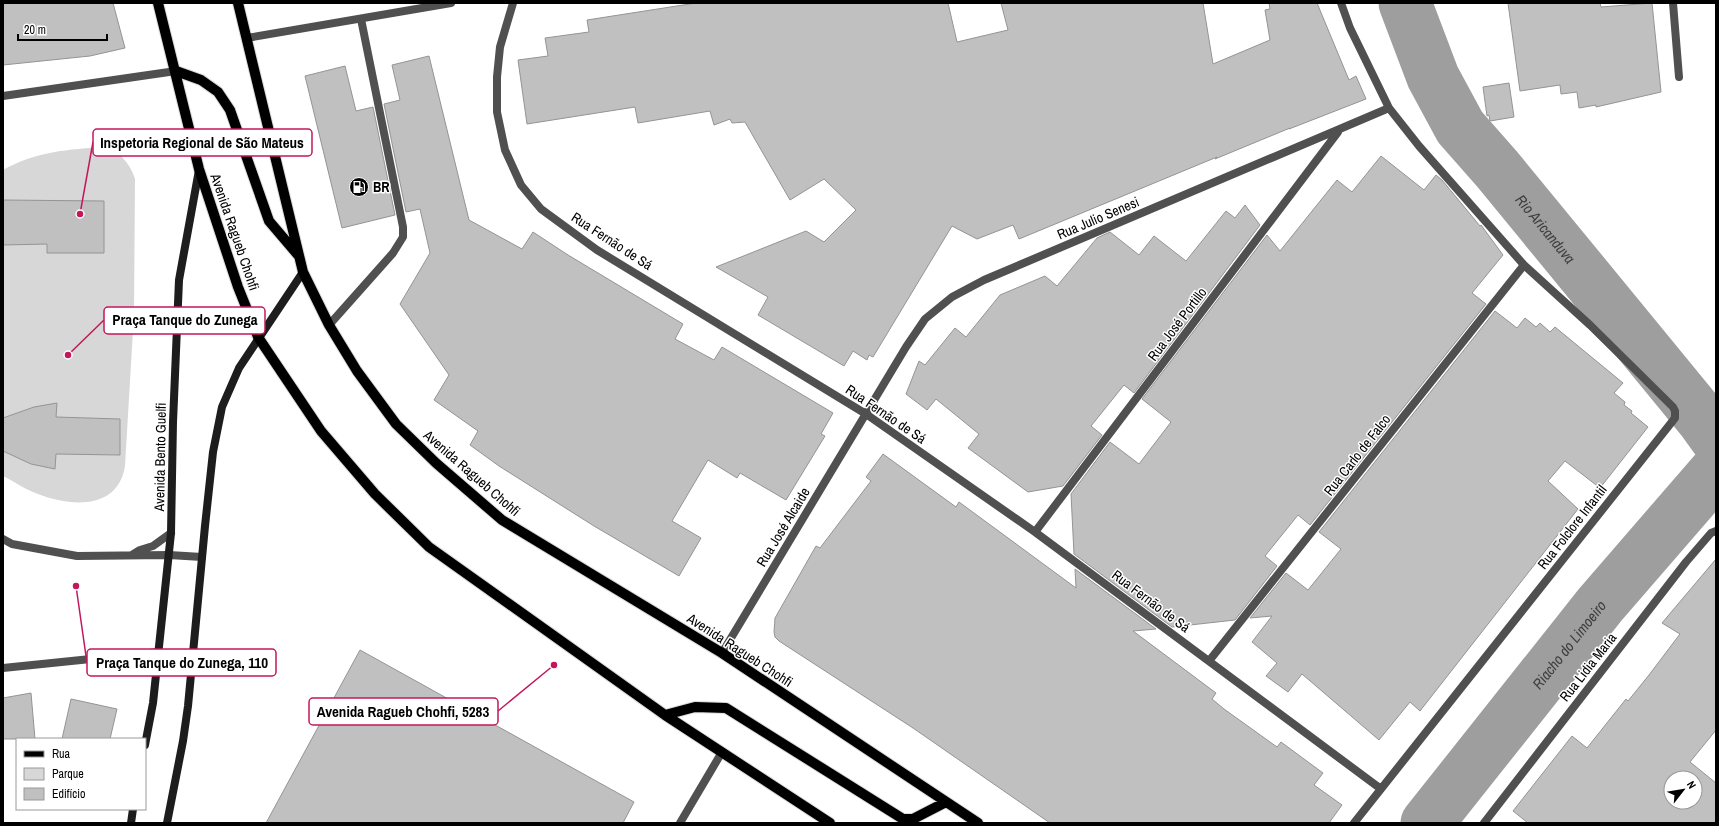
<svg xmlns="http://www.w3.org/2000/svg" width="1719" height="826" viewBox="0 0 1719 826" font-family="'Archivo Narrow',sans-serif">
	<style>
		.green { fill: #d7d7d7 }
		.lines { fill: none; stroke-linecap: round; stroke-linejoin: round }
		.river { stroke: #9e9e9e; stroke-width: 53 }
		.building { fill: #c0c0c0; stroke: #949494; fill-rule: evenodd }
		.primary-casing { stroke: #dbdbdb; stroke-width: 12 }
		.service { stroke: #505050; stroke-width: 8 }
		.minor { stroke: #505050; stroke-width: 8 }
		.tertiary { stroke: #505050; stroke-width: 8 }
		.secondary { stroke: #1d1d1d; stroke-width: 8 }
		.primary { stroke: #000; stroke-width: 10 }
		.labels { text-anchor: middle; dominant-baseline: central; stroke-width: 3; stroke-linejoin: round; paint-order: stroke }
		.poi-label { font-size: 14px; font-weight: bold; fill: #000; stroke: #fff; text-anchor: start }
		.street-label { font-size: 14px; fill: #000; stroke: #fff }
		.water-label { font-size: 15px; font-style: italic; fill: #3f3f3f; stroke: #fff }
		.leader { fill: none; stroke: #c2185b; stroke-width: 1.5 }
		.callout-dot { fill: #c2185b; stroke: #fff; stroke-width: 1.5 }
		.callout { fill: #fff; stroke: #c2185b; stroke-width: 1.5 }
		.callout-label { font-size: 15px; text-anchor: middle; font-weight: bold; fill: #000 }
	</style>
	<rect width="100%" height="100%" fill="#fff"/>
	<path class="green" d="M105,147C119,150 131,165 135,179L134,313L125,466C118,510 71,507 38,494C26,490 15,482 3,476V170C35,152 69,149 105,147Z"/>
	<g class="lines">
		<g class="river">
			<path id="s1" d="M1405,3L1433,77L1460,127L1497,169L1703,420L1716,438"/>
			<path id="s2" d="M1427,823L1600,605L1716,471"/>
		</g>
	</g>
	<path class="building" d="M3,3H113L125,48L90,56L3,65Z
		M696,3H948L957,42L1008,30L1001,3H1203L1213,64L1270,40L1265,10L1270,9L1269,3H1317L1349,80L1356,76L1366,99L1289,129L1290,128L1215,159L1217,157L1019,239L1013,225L977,239L952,226L873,357L869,355L867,360L853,351L844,366L758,315L768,297L716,267L806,231L824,242L856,210L824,179L790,200L745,122L732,123L730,119L714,125L710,111L638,123L635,107L527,124L518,60L548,56L545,38L589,32L587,20Z
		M1508,3H1600L1601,7L1652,3L1661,92L1596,107V105L1579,108L1577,92L1561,94L1560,85L1520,91Z
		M429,56L469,220L522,249L533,232L568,255L683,324L675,339L714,360L722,347L833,413L821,434L825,436L786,500L740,473L737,478L708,460L672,521L701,538L679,576L594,526L499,466L470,445L478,431L434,400L449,375L400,304L430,253L420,209L406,212L384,104L400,100L392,65Z
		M345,66L356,111L373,107L395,215L342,228L305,76Z
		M1509,83L1514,117L1490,121L1489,115L1487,116L1483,87Z
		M1381,156L1424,190L1436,175L1442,180L1480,226L1481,225L1503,255L1472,293L1486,304L1310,525L1298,515L1265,556L1277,566L1235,620L1172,627L1074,554L1071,494L1110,442L1139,464L1171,422L1142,399L1267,235L1280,251L1337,180L1352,192Z
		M3,200L104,201V253H47V244L3,245Z
		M1245,205L1260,225L1134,393L1124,385L1091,426L1102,435L1063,486L1028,492L968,448L979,434L936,399L927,410L906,394L919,361L925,365L955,328L966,337L1000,295L1045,276L1057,286L1097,238L1110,232L1139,255L1154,236L1186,261L1226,211L1235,218Z
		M1495,311L1517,328L1525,318L1536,327L1540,323L1550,332L1555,327L1623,383L1614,393L1625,402L1624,405L1632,411L1631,413L1648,427L1600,488L1565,461L1548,481L1578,509L1420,711L1410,702L1379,740L1302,674L1288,692L1266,676L1277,663L1252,642L1272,616L1250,618L1286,573L1308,590L1341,549L1319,532Z
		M57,403L56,417L120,419V455L56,454L55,469L31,464L3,451V418L34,407Z
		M883,454L956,507L959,502L1076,588L1075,569L1156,629L1133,631L1216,693L1212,699L1224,709L1277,747L1281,742L1323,773L1314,785L1342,805L1329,823H1050L913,728L779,641L775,637L774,632L775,618L816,546L820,548L871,481L866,477Z
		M1716,559V730L1690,762L1716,783V823H1528L1513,811L1572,736L1587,748L1626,699L1628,701L1649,675L1680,634L1662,623ZM1671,778H1695V802H1671Z
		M360,650L634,802L623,823H266Z
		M31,693L35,739H3V698Z
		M71,699L117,709L110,739H62Z"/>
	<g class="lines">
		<defs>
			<path id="primary" d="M158,3L199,169L238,287L258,337L321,431L375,494L429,547L665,715L830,823
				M238,3L303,272L329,325L357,371L396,424L436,463L502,520L722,653L978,823
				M176,71L201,80L218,92L230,110L269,221L298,255
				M665,715L695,707L726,708L903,819H913L946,802"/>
		</defs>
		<use href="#primary" class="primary-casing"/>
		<path class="service" d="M329,325L393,253L403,237V227L361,19
			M680,823L722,752"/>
		<path class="minor" d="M513,3L500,47L497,77V112L505,150L521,185L541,209L597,250L866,414L1035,532L1381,789
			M1341,3L1350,28L1389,108L1419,146L1524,265L1590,325L1673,407L1675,411V418L1354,823
			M1673,3L1679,77
			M247,38L451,3
			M1035,532L1338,132
			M722,653L906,347L925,319L952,297L984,280L1389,108
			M1209,661L1524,265
			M3,668L159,652
			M1484,823L1686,562L1711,533L1716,531"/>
		<path class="tertiary" d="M3,96L176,71
			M3,539L12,544L77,556L169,555L202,557
			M132,555L140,550L153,546L171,533"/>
		<path class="secondary" d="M145,745L153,703L171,533L173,422L179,280L199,170
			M131,823L133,809
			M167,823L183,741L188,706L205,526L213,452L222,407L239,368L303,272"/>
		<use href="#primary" class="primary"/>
	</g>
	<defs>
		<symbol id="fuel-disc" viewBox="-11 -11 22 22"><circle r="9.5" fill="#000" stroke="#fff"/><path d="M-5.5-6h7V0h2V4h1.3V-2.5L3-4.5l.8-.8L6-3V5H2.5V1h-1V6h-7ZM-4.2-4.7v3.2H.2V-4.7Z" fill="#fff"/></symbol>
	</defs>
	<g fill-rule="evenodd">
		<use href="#fuel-disc" x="348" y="176" width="22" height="22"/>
	</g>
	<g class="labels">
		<g class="poi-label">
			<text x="373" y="187">BR</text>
		</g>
		<g class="street-label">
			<text transform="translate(1098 218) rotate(-23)">Rua Julio Senesi</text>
			<text transform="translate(235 232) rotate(71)">Avenida Ragueb Chohfi</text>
			<text transform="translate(612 241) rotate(33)">Rua Fernão de Sá</text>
			<text transform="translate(1177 324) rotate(-53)">Rua José Portillo</text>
			<text transform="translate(886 414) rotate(34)">Rua Fernão de Sá</text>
			<text transform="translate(1357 455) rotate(-52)">Rua Carlo de Falco</text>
			<text transform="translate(160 457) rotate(-89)">Avenida Bento Guelfi</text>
			<text transform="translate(472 473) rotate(41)">Avenida Ragueb Chohfi</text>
			<text transform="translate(783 527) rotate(-59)">Rua José Alcaide</text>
			<text transform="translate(1572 527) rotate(-52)">Rua Folclore Infantil</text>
			<text transform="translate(1151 601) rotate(37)">Rua Fernão de Sá</text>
			<text transform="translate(740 650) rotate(33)">Avenida Ragueb Chohfi</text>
			<text transform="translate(1588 667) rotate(-52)">Rua Lidia Maria</text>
		</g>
		<g class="water-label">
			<text stroke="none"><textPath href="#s1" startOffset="269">Rio Aricanduva</textPath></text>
			<text stroke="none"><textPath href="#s2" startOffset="228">Riacho do Limoeiro</textPath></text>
		</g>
	</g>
	<path class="leader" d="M80 214L93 142M68 355L104 320M76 586L87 663M554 665L498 711"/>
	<g class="callout-dot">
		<circle cx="80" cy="214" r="4"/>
		<circle cx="68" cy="355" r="4"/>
		<circle cx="76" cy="586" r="4"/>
		<circle cx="554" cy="665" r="4"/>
	</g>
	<g class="callout">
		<rect x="93" y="129" width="219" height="27" rx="4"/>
		<rect x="104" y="307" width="161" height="27" rx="4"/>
		<rect x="87" y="649" width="189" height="27" rx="4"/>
		<rect x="309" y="698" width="189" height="27" rx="4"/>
	</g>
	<g class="callout-label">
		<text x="202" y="148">Inspetoria Regional de São Mateus</text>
		<text x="185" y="325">Praça Tanque do Zunega</text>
		<text x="182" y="668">Praça Tanque do Zunega, 110</text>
		<text x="403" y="717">Avenida Ragueb Chohfi, 5283</text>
	</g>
	<rect width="1719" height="826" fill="none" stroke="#000000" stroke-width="8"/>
	<rect x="16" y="738" width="130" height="72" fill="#ffffff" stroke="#999999"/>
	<rect x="24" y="751" width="20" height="6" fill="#000000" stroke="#999999"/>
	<text x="52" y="758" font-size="12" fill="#000000">Rua</text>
	<rect x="24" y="768" width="20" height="12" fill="#d7d7d7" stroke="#999999"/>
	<text x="52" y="778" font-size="12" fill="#000000">Parque</text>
	<rect x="24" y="788" width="20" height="12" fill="#c0c0c0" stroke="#999999"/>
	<text x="52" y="798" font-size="12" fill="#000000">Edifício</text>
	<g transform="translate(1683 790) rotate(59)"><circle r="19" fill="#ffffff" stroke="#999999"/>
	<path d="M0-3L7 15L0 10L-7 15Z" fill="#000000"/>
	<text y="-6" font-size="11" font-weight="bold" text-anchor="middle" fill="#000000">N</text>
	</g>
	<path d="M18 34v6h89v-6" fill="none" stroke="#000000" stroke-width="2"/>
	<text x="24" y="34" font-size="12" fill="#000000" stroke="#ffffff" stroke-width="3" paint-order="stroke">20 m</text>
</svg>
